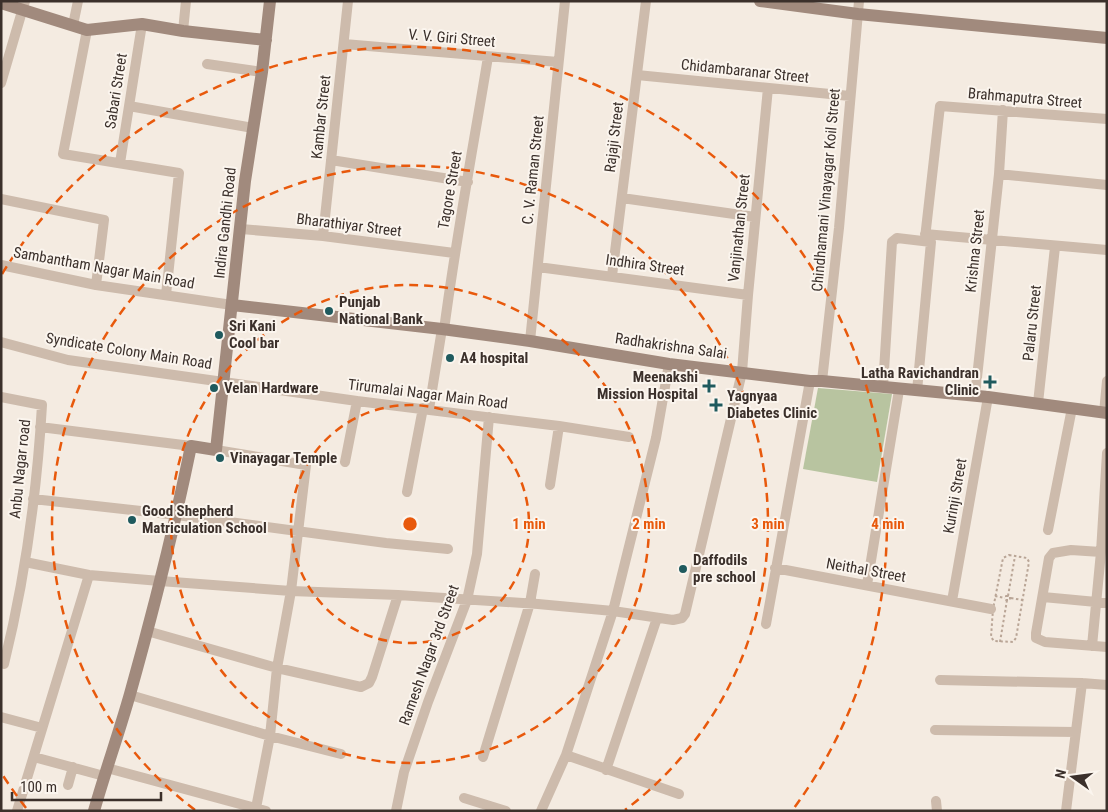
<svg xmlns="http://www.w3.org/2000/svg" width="1108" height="812" viewBox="0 0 1108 812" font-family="'Roboto Condensed',sans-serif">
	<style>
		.green { fill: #b8c4a0 }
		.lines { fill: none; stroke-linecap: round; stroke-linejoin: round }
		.path { stroke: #b9a596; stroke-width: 2; stroke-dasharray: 2.5 2.5; stroke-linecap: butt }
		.street { stroke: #cdbbac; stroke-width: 10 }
		.secondary { stroke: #a18a7d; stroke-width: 12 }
		.ring { fill: none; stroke: #e8590c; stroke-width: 2.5; stroke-dasharray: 9 6 }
		.poi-dot { fill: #1f5a5e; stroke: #fbf5ee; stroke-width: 2 }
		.labels { text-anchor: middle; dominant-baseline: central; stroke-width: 4; stroke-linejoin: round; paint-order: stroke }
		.street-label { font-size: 15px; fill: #3b302b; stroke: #fbf5ee }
		.poi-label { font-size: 15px; font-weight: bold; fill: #3b302b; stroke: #fbf5ee; text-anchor: start }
		.centre { fill: #e8590c; stroke: #fbf5ee; stroke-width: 2.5 }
		.ring-label { font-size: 15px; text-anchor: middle; font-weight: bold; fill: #e8590c; stroke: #fbf5ee; stroke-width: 4; stroke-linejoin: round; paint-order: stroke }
	</style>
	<rect width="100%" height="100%" fill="#f4ebe1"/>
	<path class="green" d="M818,388L892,394L877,482L803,469Z"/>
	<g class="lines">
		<path class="path" d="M1009,555L1027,558L1029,562L1016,638L1013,642L994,641L991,637L993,609L1003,558Z
			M995,596L1005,598
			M1006,596H1010V600H1006Z
			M1008,596L1015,556
			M1011,598L1022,600
			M1000,642L1007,600"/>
		<path class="street" d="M73,25L78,1
			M87,30L63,154L179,173L166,295
			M183,31L186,1
			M344,44L558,62
			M207,64L262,72
			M637,75L850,96
			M1,83L25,1
			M129,106L253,128
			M331,160L468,182
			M120,163L142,24
			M999,174L1107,185
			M622,198L755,217
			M1,199L104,220L96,285
			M241,229L323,236L454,253
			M925,234L1107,250
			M323,236L348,1
			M1,265L96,285L232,305
			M538,267L748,295
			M612,276L646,1
			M444,330C456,238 473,148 488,57
			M530,341L565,1
			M1,342L68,360L357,401L559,426L629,437
			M822,381L839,228L859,1
			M883,387L892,242L897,238L931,242
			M917,391L931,242L925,238L940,106L1107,119
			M975,396L999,174L1003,110
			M1,397L42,405C37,492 25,579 4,664
			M1038,403L1055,247
			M429,409L442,329
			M1104,413L1107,381
			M40,427L191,446
			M216,450L306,465L291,591L277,668L270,736L256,808
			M1107,453L1101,552L1071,550L1053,553L1049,558L1036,633V638L1045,642L1107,647
			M345,462L357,401
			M550,485L559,426
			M407,492L423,408
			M33,499L177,515L386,543L448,549
			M1048,530L1072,408
			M25,562L89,575L160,581L291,591L398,595L538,604L613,611L673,620L682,618L685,614L742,372L748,295L768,88
			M775,568L991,609
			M867,585L899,390
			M1043,597L1107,603
			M952,601L988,397
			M766,624L810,381
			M147,631L277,668L361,687L369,683L372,677L398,595
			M1092,646L1101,552
			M940,680L1082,683L1107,685
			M130,695L270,736L341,754
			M1,717L42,728
			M935,730L1076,732
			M566,755L679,794
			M34,757L104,776
			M483,757L530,603L535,574
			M107,768L266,811
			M606,770L657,618
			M68,785L73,767
			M464,798L506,811
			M936,801L937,811
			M17,811L89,575
			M396,811L404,772L428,702L467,600L477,554L489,417
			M541,811L566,755L613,611L656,438L669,364
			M1066,811L1082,683"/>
		<path class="secondary" d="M760,1L858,14L1107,38
			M1,3L87,30L142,24L183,31L266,40
			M232,305L442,329L530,341L669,364L810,381H822L988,397L1107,413
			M94,811C105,772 119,733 130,694C153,612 174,529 191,446L216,450L245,181L262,72L270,1"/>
	</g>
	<g class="ring">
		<circle cx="410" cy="524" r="119"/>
		<circle cx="410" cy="524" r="239"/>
		<path d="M195 810A358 358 0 1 1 625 810"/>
		<path d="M26 808A478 478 0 0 1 2 774M2 274A478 478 0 1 1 794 808"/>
	</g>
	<g class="poi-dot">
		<circle cx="329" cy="311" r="5"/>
		<circle cx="219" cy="335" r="5"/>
		<circle cx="450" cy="358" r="5"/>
		<path d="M987.5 374.5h5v5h5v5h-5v5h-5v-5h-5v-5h5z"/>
		<path d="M706.5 378.5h5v5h5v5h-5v5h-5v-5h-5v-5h5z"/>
		<circle cx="214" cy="388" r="5"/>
		<path d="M713.5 397.5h5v5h5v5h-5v5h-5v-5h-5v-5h5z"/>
		<circle cx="220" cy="458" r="5"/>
		<circle cx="132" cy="520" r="5"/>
		<circle cx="683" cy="569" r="5"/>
	</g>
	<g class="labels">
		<g class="street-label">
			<text transform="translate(452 38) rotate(5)">V. V. Giri Street</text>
			<text transform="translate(745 71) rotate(6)">Chidambaranar Street</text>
			<text transform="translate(116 91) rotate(-81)">Sabari Street</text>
			<text transform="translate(1025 98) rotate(5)">Brahmaputra Street</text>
			<text transform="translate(321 117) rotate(-84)">Kambar Street</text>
			<text transform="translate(614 137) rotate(-83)">Rajaji Street</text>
			<text transform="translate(533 170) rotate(-84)">C. V. Raman Street</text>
			<text transform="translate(450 190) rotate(-80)">Tagore Street</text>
			<text transform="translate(826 190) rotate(-85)">Chindhamani Vinayagar Koil Street</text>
			<text transform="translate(225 223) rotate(-84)">Indira Gandhi Road</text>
			<text transform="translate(349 225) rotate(7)">Bharathiyar Street</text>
			<text transform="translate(739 228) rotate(-84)">Vanjinathan Street</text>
			<text transform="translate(975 251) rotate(-84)">Krishna Street</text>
			<text transform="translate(645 265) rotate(8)">Indhira Street</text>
			<text transform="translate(104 268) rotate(10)">Sambantham Nagar Main Road</text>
			<text transform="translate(1032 323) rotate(-84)">Palaru Street</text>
			<text transform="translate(671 346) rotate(8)">Radhakrishna Salai</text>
			<text transform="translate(129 351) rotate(9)">Syndicate Colony Main Road</text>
			<text transform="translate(428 394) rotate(7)">Tirumalai Nagar Main Road</text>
			<text transform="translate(20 469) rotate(-84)">Anbu Nagar road</text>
			<text transform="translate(955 496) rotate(-80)">Kurinji Street</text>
			<text transform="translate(866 570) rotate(10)">Neithal Street</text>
			<text transform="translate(429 655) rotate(-70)">Ramesh Nagar 3rd Street</text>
		</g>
		<g class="poi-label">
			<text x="339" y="302">Punjab<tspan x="339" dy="17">National Bank</tspan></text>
			<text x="229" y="326">Sri Kani<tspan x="229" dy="17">Cool bar</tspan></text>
			<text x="460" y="358">A4 hospital</text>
			<text x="979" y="373" text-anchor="end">Latha Ravichandran<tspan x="979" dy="17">Clinic</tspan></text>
			<text x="698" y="377" text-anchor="end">Meenakshi<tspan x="698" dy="17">Mission Hospital</tspan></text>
			<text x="224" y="388">Velan Hardware</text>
			<text x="727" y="396">Yagnyaa<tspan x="727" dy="17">Diabetes Clinic</tspan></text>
			<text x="230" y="458">Vinayagar Temple</text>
			<text x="142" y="511">Good Shepherd<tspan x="142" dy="17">Matriculation School</tspan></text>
			<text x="693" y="560">Daffodils<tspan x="693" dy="17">pre school</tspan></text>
		</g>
	</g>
	<circle cx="410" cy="524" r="8" class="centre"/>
	<g class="ring-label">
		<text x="529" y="529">1 min</text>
		<text x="649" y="529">2 min</text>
		<text x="768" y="529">3 min</text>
		<text x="888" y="529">4 min</text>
	</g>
	<rect width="1108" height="812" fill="none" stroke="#3b302b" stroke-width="5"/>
	<g transform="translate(1073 777) rotate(284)" stroke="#fbf5ee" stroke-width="4" paint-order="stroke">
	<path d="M0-4L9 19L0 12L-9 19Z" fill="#3b302b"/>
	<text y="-8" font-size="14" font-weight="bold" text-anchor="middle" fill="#3b302b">N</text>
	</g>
	<path d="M12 792v8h149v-8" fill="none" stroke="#3b302b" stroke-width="2.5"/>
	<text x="20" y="792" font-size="15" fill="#3b302b" stroke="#fbf5ee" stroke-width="4" paint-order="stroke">100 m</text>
</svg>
